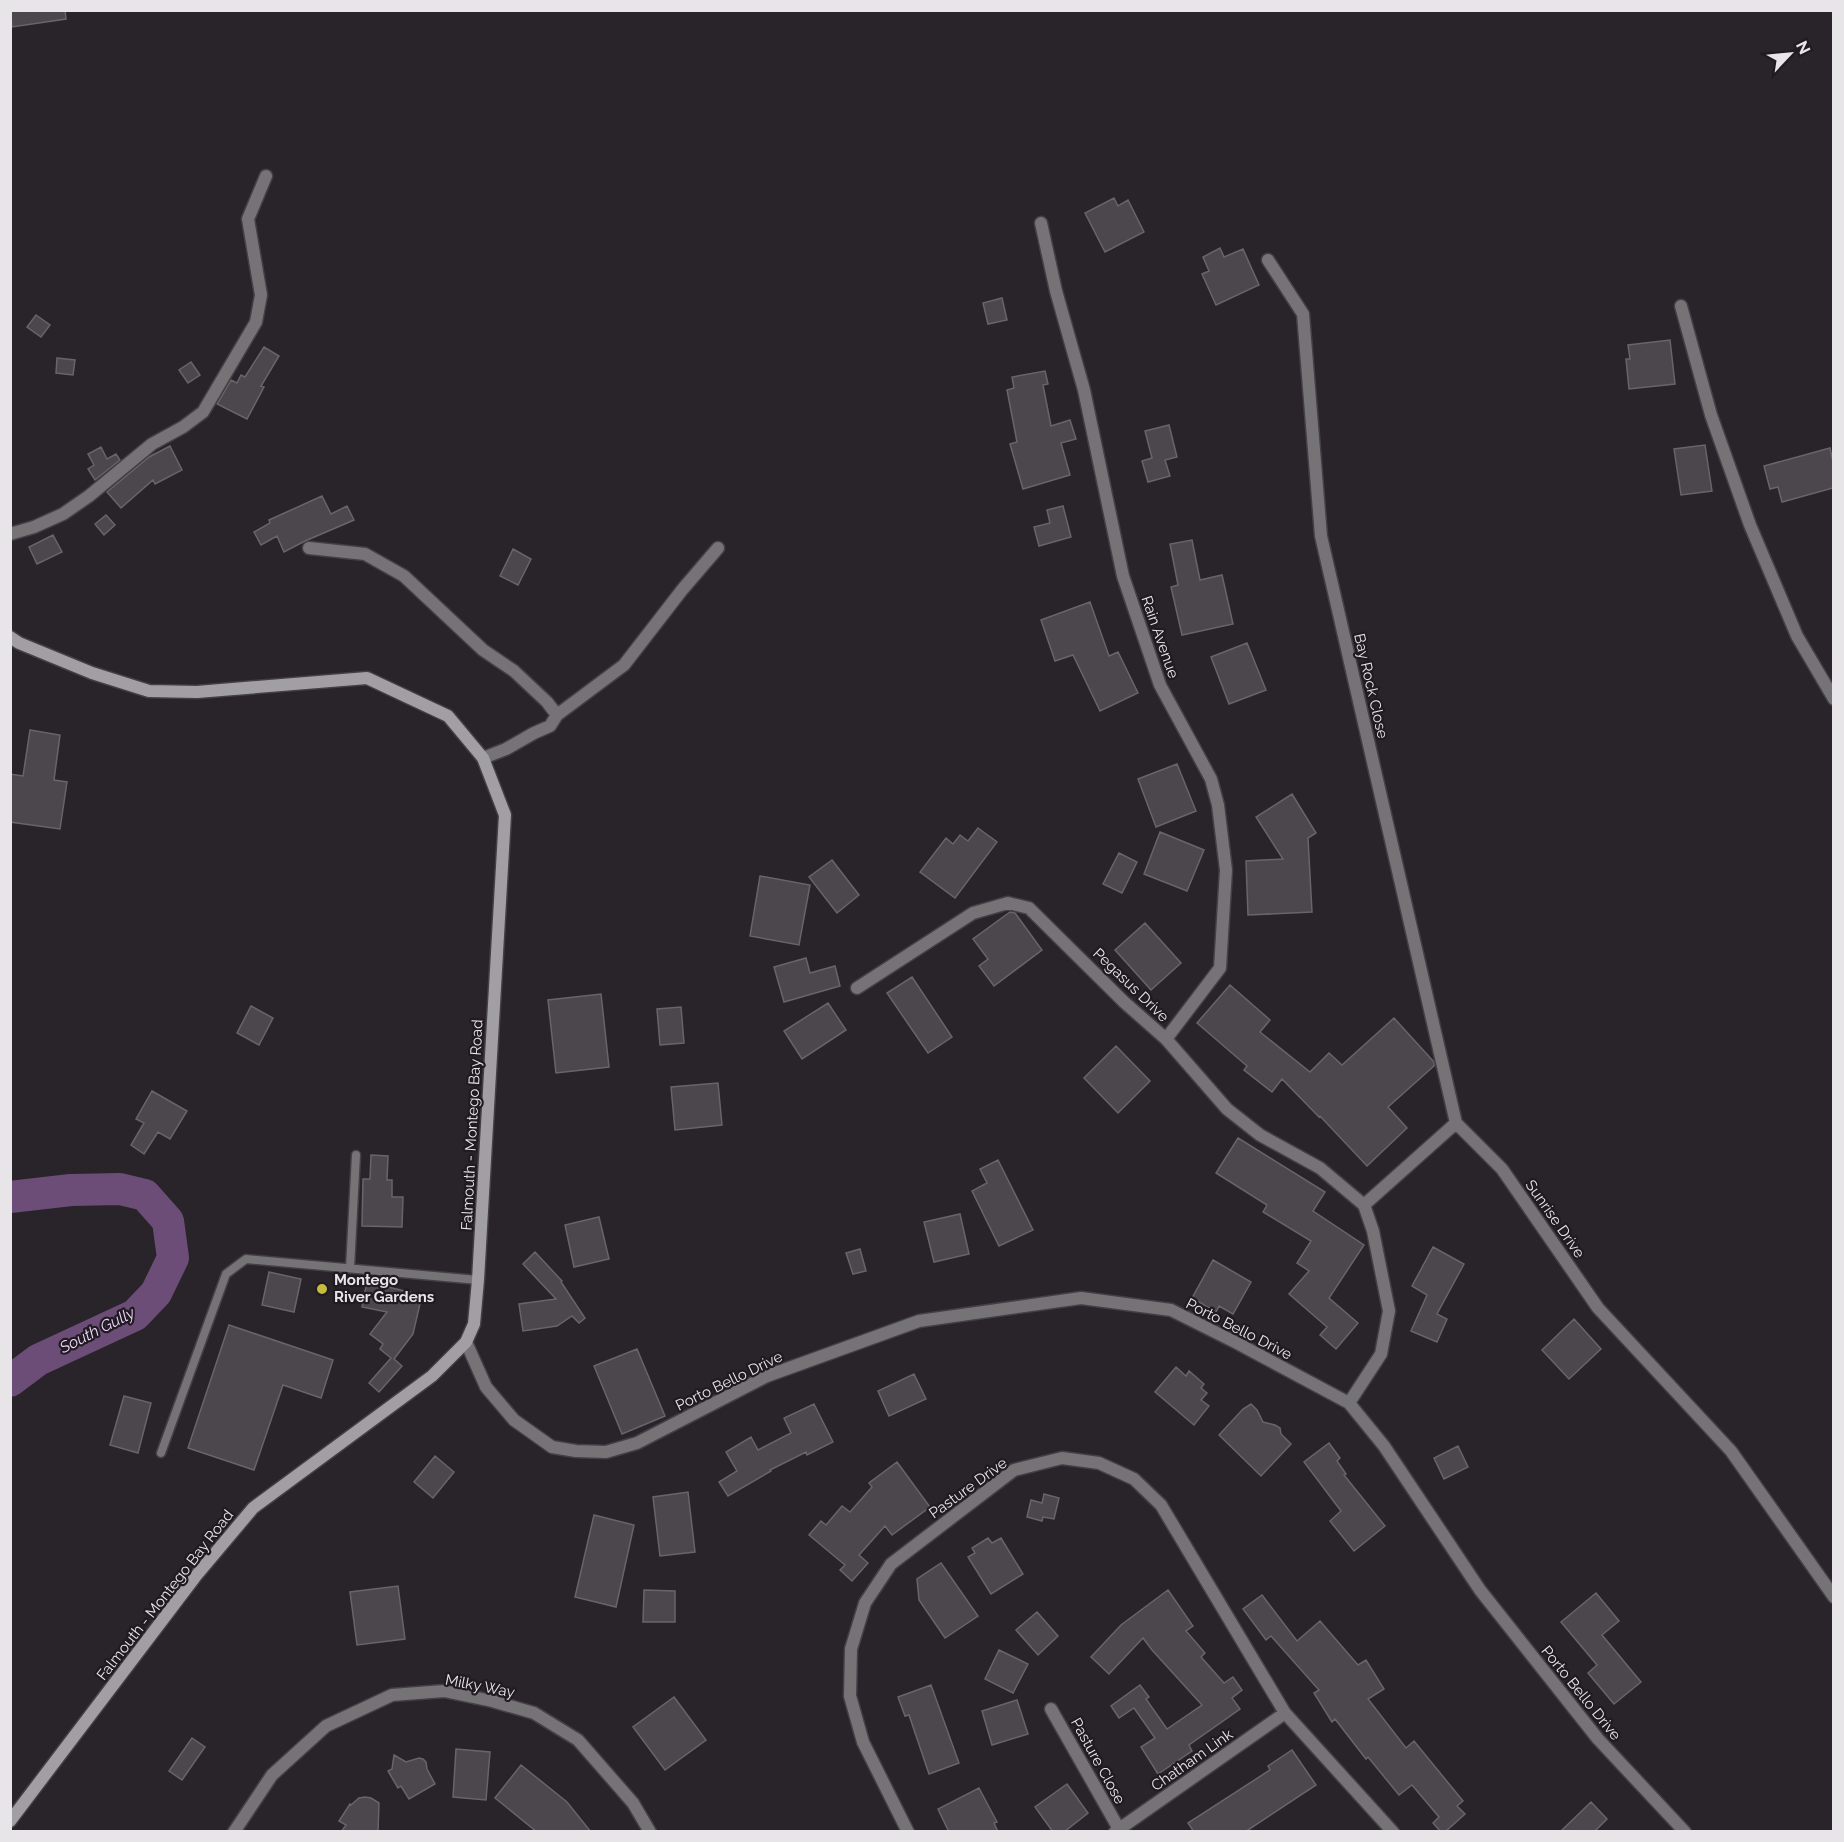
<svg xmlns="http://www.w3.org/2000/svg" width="1844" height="1842" viewBox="0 0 1844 1842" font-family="Raleway,sans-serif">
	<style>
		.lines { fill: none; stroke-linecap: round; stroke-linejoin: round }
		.river { stroke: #6c4d78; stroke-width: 32 }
		.building { fill: #4b474d; stroke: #69646b; stroke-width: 1.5 }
		.lane-casing { stroke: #433f45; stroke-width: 11 }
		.street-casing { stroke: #433f45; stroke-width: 15 }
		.secondary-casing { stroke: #433f45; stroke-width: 15 }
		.lane { stroke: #757376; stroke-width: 8 }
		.street { stroke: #757376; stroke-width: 12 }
		.secondary { stroke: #a29fa4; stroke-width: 12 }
		.poi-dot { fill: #c4bc3e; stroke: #1f1b20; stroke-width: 2 }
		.labels { text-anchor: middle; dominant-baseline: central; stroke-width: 4.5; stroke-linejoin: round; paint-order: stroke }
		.street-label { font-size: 15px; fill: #e8e5e9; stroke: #1f1b20 }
		.poi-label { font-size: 15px; font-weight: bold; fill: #e8e5e9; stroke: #1f1b20; text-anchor: start }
		.water-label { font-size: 16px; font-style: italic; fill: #f0d2fc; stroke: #1f1b20 }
	</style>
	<rect width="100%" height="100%" fill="#28242a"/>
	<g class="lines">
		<path class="river" d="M10,1197L71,1190L120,1189L145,1195L168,1221L173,1258L156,1293L135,1315L38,1360L10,1381"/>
	</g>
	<path class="building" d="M10,10H65L66,19L12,27Z
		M1114,198L1118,206L1128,200L1144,232L1105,252L1085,213Z
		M1220,248L1224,257L1243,249L1259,285L1216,305L1202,274L1209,271L1203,257Z
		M1002,298L1007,320L988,324L983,303Z
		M36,315L50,325L41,337L27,327Z
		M1670,340L1675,384L1629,389L1626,359H1630L1628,345Z
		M264,347L279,356L261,386L264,387L247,419L217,404L231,380L237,383L241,375L245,377Z
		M57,358L75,360L73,375L56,373Z
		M191,362L200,375L188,383L179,370Z
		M1045,371L1048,384L1043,385L1051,426L1070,420L1076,439L1061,443L1070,475L1023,489L1010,444L1017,442L1007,390L1014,388L1012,377Z
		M1169,425L1177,457L1165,460L1170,476L1148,482L1142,461L1152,458L1145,431Z
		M1705,445L1712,491L1681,495L1674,449Z
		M170,446L182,470L155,484L153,480L121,508L107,492L149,457Z
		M101,447L107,459L116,454L120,460L95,480L88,469L94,465L88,454Z
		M1830,448L1833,462V488L1782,502L1778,487L1770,489L1764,466Z
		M322,496L331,514L347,506L354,520L305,541L284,552L277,536L261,545L254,532L270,523L269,520Z
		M1063,506L1071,537L1039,546L1034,527L1050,523L1047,510Z
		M106,515L115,525L104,535L95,524Z
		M53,535L62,552L37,564L29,547Z
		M1192,540L1200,580L1222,575L1233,624L1182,635L1171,587L1178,585L1170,544Z
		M513,549L531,559L518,585L500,576Z
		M1090,602L1109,656L1118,652L1138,693L1100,711L1073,655L1055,661L1041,620Z
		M1247,643L1266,690L1229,704L1211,657Z
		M30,730L60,735L54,780L67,782L60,829L10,822V774L23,776Z
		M1177,764L1196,811L1156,827L1138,779Z
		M1292,794L1316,833L1308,838L1312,912L1248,915L1246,861L1283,859L1256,817Z
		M978,828L997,842L955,898L920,872L946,838L953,844L960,835L968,841Z
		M1160,832L1204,850L1187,891L1144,874Z
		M1119,853L1137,862L1122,893L1103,884Z
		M832,860L859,895L837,913L809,877Z
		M760,876L810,885L799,945L750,936Z
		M1010,912L1015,913L1042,950L994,986L979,966L988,959L973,939Z
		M1145,923L1181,963L1151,990L1115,950Z
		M806,958L810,973L835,966L840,986L784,1002L774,967Z
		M912,977L952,1037L928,1053L887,993Z
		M1230,985L1270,1020L1260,1032L1310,1072L1329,1053L1342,1065L1394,1018L1434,1062V1066L1388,1107L1407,1128L1367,1166L1320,1116L1319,1117L1282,1079L1272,1092L1244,1070L1247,1066L1197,1023Z
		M601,994L609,1067L556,1073L548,1000Z
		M828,1003L846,1030L802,1059L784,1031Z
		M251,1006L273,1018L259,1045L237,1033Z
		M681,1007L684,1043L660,1045L657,1009Z
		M1116,1046L1150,1081L1118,1113L1084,1078Z
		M718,1083L722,1125L675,1130L671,1087Z
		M152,1091L187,1111L170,1139L158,1132L144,1154L131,1145L144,1123L136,1119Z
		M1238,1138L1325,1192L1313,1211L1364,1245L1329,1298L1358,1323L1336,1349L1320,1335L1327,1327L1289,1294L1309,1271L1297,1263L1311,1241L1263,1212L1267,1205L1216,1173Z
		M371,1155L388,1156L387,1180H392V1197H403L402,1227L362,1226L363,1179H370Z
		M998,1160L1033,1230L999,1246L972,1191L987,1183L980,1169Z
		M960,1214L969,1254L934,1262L924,1222Z
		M599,1217L609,1259L574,1267L565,1225Z
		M1433,1247L1464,1264L1437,1314L1447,1319L1437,1342L1411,1331L1427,1295L1412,1286Z
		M860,1249L866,1271L853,1274L846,1253Z
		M535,1252L562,1281L561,1282L585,1318L579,1323L572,1316L557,1326L523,1331L519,1304L556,1299L523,1264Z
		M1213,1260L1251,1282L1233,1314L1219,1306L1216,1312L1192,1298Z
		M269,1272L301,1279L294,1312L262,1305Z
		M367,1282L422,1295L413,1334L394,1359L402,1366L379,1392L369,1383L391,1358L380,1349L383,1344L370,1334L387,1312L362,1307Z
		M1574,1319L1601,1349L1569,1379L1542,1350Z
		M229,1325L333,1360L321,1398L283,1385L254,1470L188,1448Z
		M637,1349L665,1416L622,1434L594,1366Z
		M1176,1367L1186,1376L1189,1371L1204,1384L1201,1388L1207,1393L1201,1400L1209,1406L1194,1425L1155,1392Z
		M914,1374L926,1399L889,1416L878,1391Z
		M124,1396L151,1403L138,1453L110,1445Z
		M814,1404L833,1442L807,1455L806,1452L770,1470L771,1471L728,1496L719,1482L737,1471L726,1452L751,1437L758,1450L791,1433L784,1418Z
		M1251,1404L1257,1410L1263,1422L1275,1425L1280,1428L1281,1434L1291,1444L1261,1476L1219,1435L1243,1409Z
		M1329,1443L1340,1458L1337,1461L1346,1474L1344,1475L1385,1526L1354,1551L1330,1521L1341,1511L1304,1462Z
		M1458,1446L1468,1467L1444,1479L1434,1458Z
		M435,1456L454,1472L433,1498L414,1482Z
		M897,1462L930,1507L892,1535L885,1526L859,1555L868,1563L852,1581L840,1570L845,1565L809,1535L821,1521L826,1525L842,1506L850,1512L872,1487L869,1483Z
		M688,1492L695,1552L660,1556L653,1497Z
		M1044,1494L1059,1498L1054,1519L1043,1517L1042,1521L1027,1517L1031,1500L1042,1503Z
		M594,1515L634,1525L616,1607L575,1597Z
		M988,1538L992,1543L1001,1538L1023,1574L991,1594L968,1557L975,1553L972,1548Z
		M941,1563L978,1616L945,1638L919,1600L917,1579Z
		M398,1586L405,1639L357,1645L350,1592Z
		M644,1590L675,1591V1622H643Z
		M1168,1590L1193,1626L1186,1631L1205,1653L1201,1657L1224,1683L1233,1677L1242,1690L1232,1698L1240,1709L1189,1745L1192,1751L1158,1774L1141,1747L1155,1738L1134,1708L1119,1718L1111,1706L1140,1685L1149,1697L1146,1699L1167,1729L1202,1705L1152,1650L1143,1638L1109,1674L1091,1657L1121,1625Z
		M1596,1593L1619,1621L1602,1635L1641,1682L1614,1704L1588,1673L1597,1665L1561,1622Z
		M1262,1595L1297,1641L1320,1621L1358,1665L1366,1660L1384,1689L1368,1699L1406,1748L1414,1741L1463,1801L1457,1806L1465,1814L1445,1832H1441L1433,1823L1439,1817L1412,1785L1399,1795L1368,1757L1366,1759L1335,1719L1332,1722L1314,1693L1319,1690L1271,1636L1266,1640L1243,1609Z
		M1037,1612L1058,1636L1038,1655L1016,1630Z
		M999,1650L1028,1664L1013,1693L985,1679Z
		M931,1685L959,1763L929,1774L909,1715L905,1716L898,1697Z
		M674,1697L706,1740L665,1770L633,1727Z
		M1017,1700L1028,1734L992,1745L982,1711Z
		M192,1738L205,1747L182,1780L169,1771Z
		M456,1749L490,1752L486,1800L453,1797Z
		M1292,1750L1316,1785L1245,1832H1194L1188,1823L1270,1770L1268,1766Z
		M394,1755L406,1762L419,1758L423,1759L426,1762L427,1769L435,1784L409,1799L401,1786L398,1788L388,1771L392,1769Z
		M521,1765L567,1802L591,1832H537L495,1798Z
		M1067,1784L1088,1813L1064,1832H1053L1035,1807Z
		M979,1788L997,1822L994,1823L998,1832H949L938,1809Z
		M365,1797L371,1798L379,1803L378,1832H341L346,1825L339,1821L350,1804L351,1805L359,1798Z
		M1591,1802L1607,1819L1594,1832H1560Z"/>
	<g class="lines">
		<defs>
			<path id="lane" d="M350,1268L356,1155
				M161,1453L226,1274L246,1259L478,1280"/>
			<path id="street" d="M1041,223L1056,291L1084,390L1123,576L1160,685L1211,779L1218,805L1226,870L1220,968L1166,1039
				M1268,260L1303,314L1321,536L1456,1123
				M1681,306L1711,415L1750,525L1797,636L1834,699
				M10,534L34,527L63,514L89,496L152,444L183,427L203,412L256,322L261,295L248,219L266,176
				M309,548L365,554L404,576L483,650L514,671L547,702L557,715L550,726L534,733L506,749L483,758
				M557,715L624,665L682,590L718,548
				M857,988L973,913L1008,903L1029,908L1124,1002L1166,1039L1227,1109L1260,1135L1320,1168L1364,1205
				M1456,1123L1502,1169L1598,1308L1731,1451L1834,1597
				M1364,1205L1456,1123
				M466,1342L486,1387L514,1420L552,1447L576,1451L606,1452L637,1443L767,1376L919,1321L1081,1298L1171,1310L1235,1342L1349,1403L1384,1446L1480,1590L1598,1739L1685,1832
				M1349,1403L1381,1354L1389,1311L1373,1231L1364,1205
				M1051,1709L1119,1829
				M234,1832L272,1775L326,1726L392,1695L444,1691L492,1701L534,1713L578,1740L633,1803L650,1832
				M908,1832L863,1742L850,1696L851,1649L865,1603L891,1564L1014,1470L1062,1458L1099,1463L1134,1479L1161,1505L1285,1713L1393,1832
				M1115,1832L1285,1713"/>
			<path id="secondary" d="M10,637L19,643L92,673L149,691L197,692L367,678L448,716L483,758L505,815L478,1280L474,1324L466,1342L432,1376L253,1508L195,1577L10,1821"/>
		</defs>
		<use href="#lane" class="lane-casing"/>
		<use href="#street" class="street-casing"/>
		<use href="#secondary" class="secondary-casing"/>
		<use href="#lane" class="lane"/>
		<use href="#street" class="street"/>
		<use href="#secondary" class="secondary"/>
	</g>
	<circle class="poi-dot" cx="322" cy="1289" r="6"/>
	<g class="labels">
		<g class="street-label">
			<text transform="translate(1160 637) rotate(71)">Rain Avenue</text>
			<text transform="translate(1371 686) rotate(77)">Bay Rock Close</text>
			<text transform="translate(1131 985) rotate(44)">Pegasus Drive</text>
			<text transform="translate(472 1125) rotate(-87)">Falmouth - Montego Bay Road</text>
			<text transform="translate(1555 1219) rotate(55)">Sunrise Drive</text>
			<text transform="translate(1239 1329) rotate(27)">Porto Bello Drive</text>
			<text transform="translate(729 1381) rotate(-26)">Porto Bello Drive</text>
			<text transform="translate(968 1488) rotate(-36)">Pasture Drive</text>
			<text transform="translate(165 1595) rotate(-52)">Falmouth - Montego Bay Road</text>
			<text transform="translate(480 1686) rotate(11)">Milky Way</text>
			<text transform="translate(1581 1693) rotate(51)">Porto Bello Drive</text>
			<text transform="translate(1192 1760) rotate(-35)">Chatham Link</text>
			<text transform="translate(1098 1761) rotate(61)">Pasture Close</text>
		</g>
		<g class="poi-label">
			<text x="334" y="1280">Montego<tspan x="334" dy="17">River Gardens</tspan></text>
		</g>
		<g class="water-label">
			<text transform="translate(97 1330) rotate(-27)">South Gully</text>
		</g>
	</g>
	<rect width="1844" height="1842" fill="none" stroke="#e8e5e9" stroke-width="24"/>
	<g transform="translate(1790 54) rotate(64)" stroke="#1f1b20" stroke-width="4.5" paint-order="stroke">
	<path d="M0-4.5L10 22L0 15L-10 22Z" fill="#e8e5e9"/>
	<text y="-9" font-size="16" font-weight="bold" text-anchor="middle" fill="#e8e5e9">N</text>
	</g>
</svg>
